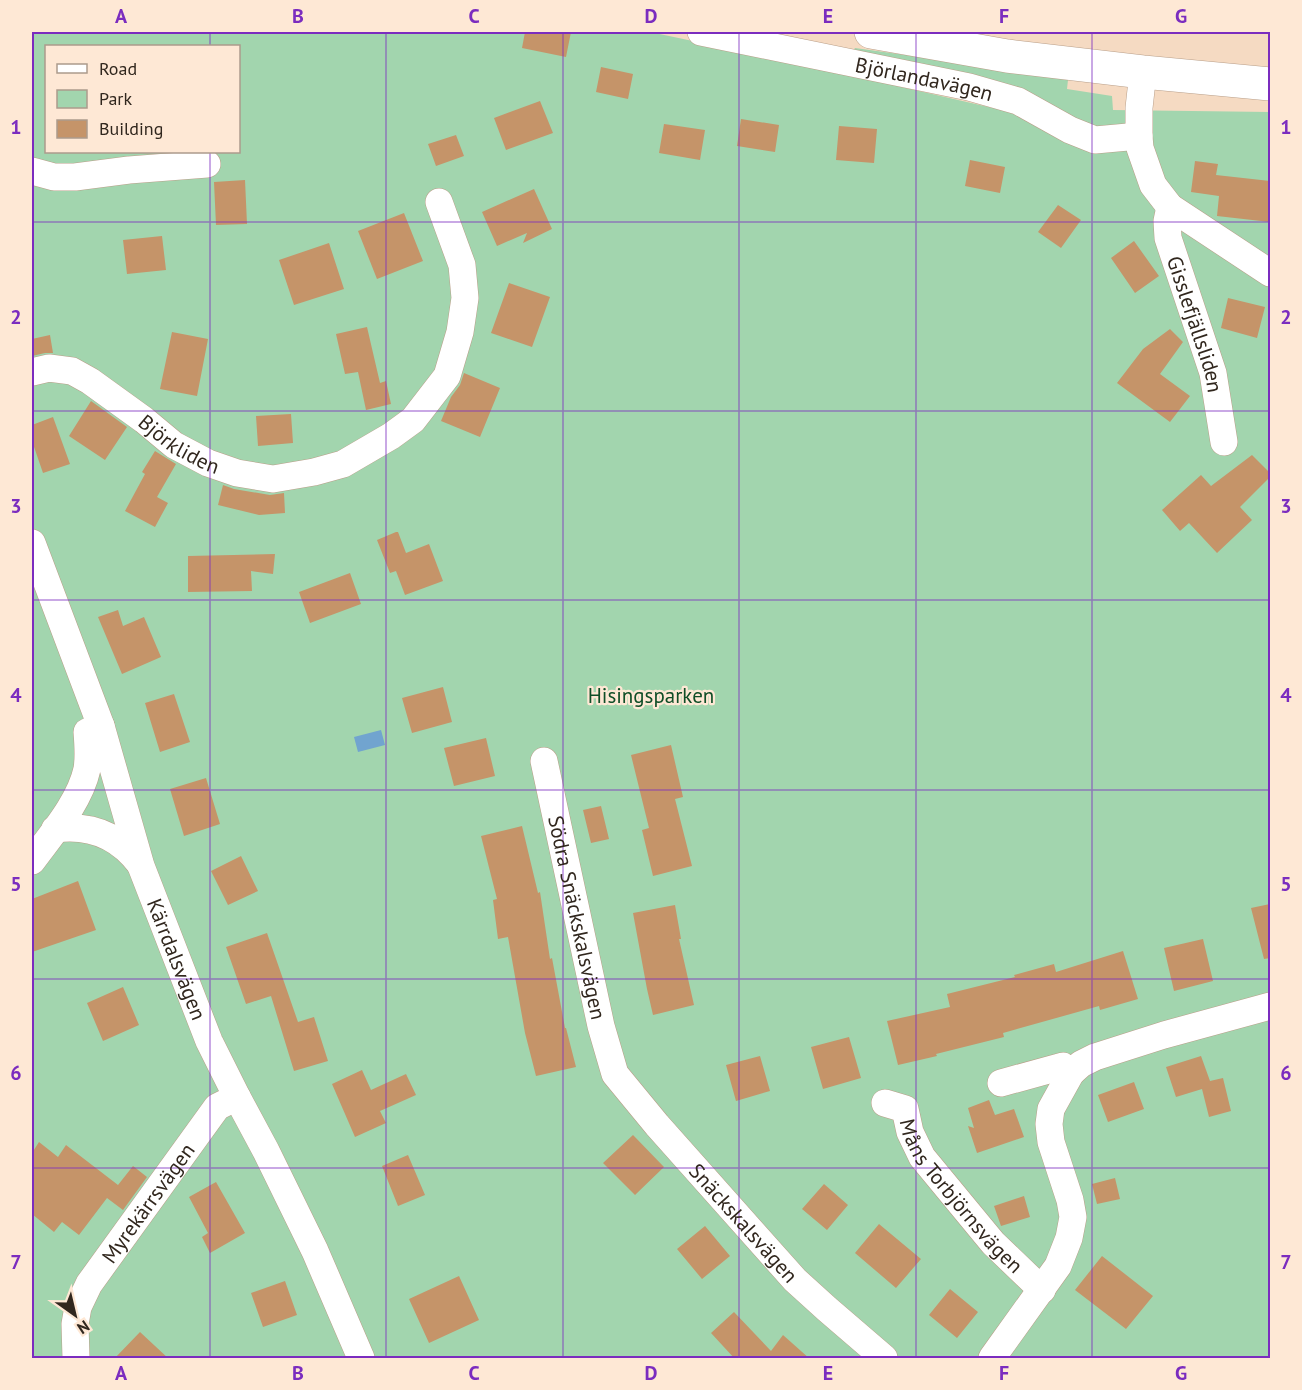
<svg xmlns="http://www.w3.org/2000/svg" width="1302" height="1390" viewBox="0 0 1302 1390" font-family="'PT Sans',sans-serif">
	<style>
		.green { fill: #a2d5ae; fill-rule: evenodd }
		.water { fill: #71a4cf }
		.building { fill: #c59469 }
		.lines { fill: none; stroke-linecap: round; stroke-linejoin: round }
		.street-casing { stroke: #b99f89; stroke-width: 28 }
		.secondary-casing { stroke: #b99f89; stroke-width: 34 }
		.street { stroke: #fff; stroke-width: 27 }
		.secondary { stroke: #fff; stroke-width: 33 }
		.grid { fill: none; stroke: #7b2cbf; stroke-width: 1.5; stroke-opacity: 0.55 }
		.labels { text-anchor: middle; dominant-baseline: central; stroke-width: 4.5; stroke-linejoin: round; paint-order: stroke }
		.street-label { font-size: 21px; fill: #31271e; stroke: #fee8d5 }
		.park-label { font-size: 21px; fill: #0f4e27; stroke: #fee8d5 }
		.neatline { fill: none; stroke: #7b2cbf; stroke-width: 2 }
		.grid-label { font-size: 20px; text-anchor: middle; font-weight: bold; fill: #7b2cbf }
	</style>
	<rect width="100%" height="100%" fill="#f5dac2"/>
	<path class="green" d="M32,32H650L797,63L993,108L1056,109L853,51L855,48L1021,71L1068,80L1067,89L1112,96L1113,110L1270,112V1358H32ZM46,46H238V152H46Z"/>
	<path class="water" d="M381,730L385,745L358,752L354,737Z"/>
	<path class="building" d="M525,32H571L566,57L522,48Z
		M601,67L633,74L628,99L596,92Z
		M540,101L553,133L506,150L494,118Z
		M741,119L779,125L775,152L737,146Z
		M664,124L705,130L700,160L659,153Z
		M839,126L877,129L874,163L836,160Z
		M456,135L464,156L436,166L428,144Z
		M970,160L1005,167L1000,193L965,186Z
		M1195,161L1218,164L1216,175L1270,181V222L1217,216L1219,196L1191,192Z
		M245,180L247,224L216,225L214,182Z
		M534,189L552,229L523,243L527,233L497,246L482,212Z
		M1058,205L1081,220L1061,248L1038,232Z
		M404,213L423,261L377,279L358,231Z
		M162,236L166,270L127,274L123,240Z
		M1134,241L1159,276L1135,293L1111,258Z
		M329,243L344,289L294,305L279,260Z
		M509,283L550,297L532,347L491,333Z
		M1228,298L1265,307L1257,338L1221,328Z
		M367,327L380,383L386,381L391,404L366,410L358,372L345,374L336,334Z
		M1170,329L1183,342L1160,374L1190,396L1170,422L1117,383L1143,349Z
		M172,332L208,339L197,396L160,389Z
		M50,335L53,353H45L32,356V339Z
		M464,373L500,388L480,437L441,421L451,397L460,385Z
		M91,401L127,427L105,460L69,436Z
		M291,414L293,443L258,446L256,416Z
		M53,417L70,464L43,473L32,441V425Z
		M155,451L176,464L157,497L168,503L155,527L125,511L145,474L142,472Z
		M1252,455L1270,473V477L1240,507L1252,520L1217,553L1189,523L1180,531L1162,510L1201,475L1211,486Z
		M223,485L234,489L270,495L284,493L285,513L259,515L218,505Z
		M396,532H398L406,553L429,544L443,581L405,595L396,571L390,573L377,540Z
		M275,554L273,574L251,571L252,591L188,592V556Z
		M350,573L361,604L310,623L299,592Z
		M118,610L123,626L144,617L161,657L122,674L98,617Z
		M443,687L452,722L412,733L402,698Z
		M174,694L190,742L160,752L145,703Z
		M486,738L495,776L454,786L444,748Z
		M671,745L683,797L675,799L692,866L653,876L642,830L649,828L631,755Z
		M206,778L220,824L184,836L170,789Z
		M601,806L609,839L591,843L583,810Z
		M522,826L538,893L540,892L550,959L552,958L565,1028H566L576,1067L536,1076L525,1033L508,937L498,939L493,900L497,899L481,836Z
		M241,856L258,891L228,905L211,871Z
		M78,881L96,930L32,952V899Z
		M1270,904V958L1264,959L1251,908Z
		M675,905L681,939H679L694,1005L653,1015L647,989L633,913Z
		M267,933L298,1022L314,1017L328,1061L294,1071L271,996L246,1004L226,947Z
		M1203,939L1213,981L1174,991L1164,948Z
		M1123,951L1138,999L1100,1010L1099,1006L1003,1033L1004,1037L936,1054L937,1056L898,1065L887,1021L950,1007L947,994L1015,977L1014,975L1054,964L1056,972Z
		M123,987L139,1025L103,1041L87,1003Z
		M849,1037L861,1078L823,1089L811,1047Z
		M760,1056L770,1091L736,1101L726,1065Z
		M1201,1056L1210,1081L1223,1078L1231,1111L1209,1117L1202,1089L1176,1097L1166,1067Z
		M362,1070L371,1090L406,1074L416,1095L380,1111L386,1123L355,1137L332,1084Z
		M1134,1082L1144,1109L1108,1122L1098,1095Z
		M989,1100L995,1115L1014,1109L1024,1137L977,1153L968,1126L974,1128L968,1108Z
		M633,1135L664,1167L635,1195L603,1163Z
		M39,1142L58,1157L66,1145L118,1185L133,1166L147,1177L123,1210L107,1198L79,1235L62,1222L54,1232L32,1214V1153Z
		M408,1155L425,1195L398,1206L382,1166Z
		M1115,1178L1120,1199L1097,1204L1092,1184Z
		M216,1182L245,1233L210,1253L202,1237L208,1233L189,1197Z
		M824,1184L848,1205L827,1230L802,1209Z
		M1024,1196L1030,1217L1001,1226L994,1206Z
		M879,1224L921,1259L896,1288L855,1253Z
		M705,1226L730,1256L702,1279L677,1249Z
		M1102,1256L1153,1296L1126,1329L1075,1290Z
		M459,1276L479,1320L429,1343L409,1299Z
		M285,1281L297,1315L263,1327L251,1293Z
		M950,1289L978,1312L957,1338L929,1315Z
		M734,1312L771,1351L783,1335L810,1359H735L711,1333Z
		M140,1332L169,1359H114Z"/>
	<g class="lines">
		<defs>
			<g id="street">
				<path id="s1" d="M701,32L969,87L1018,101L1070,130L1095,140L1139,136"/>
				<path d="M1143,72L1139,108V136L1140,148L1153,185L1170,207L1270,273"/>
				<path d="M32,171L54,177H75L129,170L207,164"/>
				<path id="s2" d="M1170,207L1167,221L1168,238L1213,373L1224,442"/>
				<path id="s3" d="M32,372L49,368L72,371L90,381L144,420L174,445L208,463L237,473L273,479L314,472L343,464L391,436L413,420L447,376L460,332L465,298L462,265L439,202"/>
				<path id="s4" d="M32,543L101,726L141,866L209,1041L237,1097L266,1151L315,1251L361,1358"/>
				<path id="s5" d="M544,761L601,1026L615,1074L657,1125L795,1280L827,1309L884,1358"/>
				<path d="M55,829C91,824 119,836 140,864"/>
				<path d="M32,861C51,835 80,802 87,769C89,757 88,744 87,732L101,726"/>
				<path d="M1001,1083L1063,1066L1071,1073"/>
				<path id="s6" d="M885,1103L905,1109L910,1132L922,1157L993,1243L1042,1290"/>
				<path id="s7" d="M76,1358L75,1324L78,1307L89,1284L217,1107L237,1097"/>
				<path d="M992,1358L1058,1266L1069,1238L1073,1217L1070,1200L1051,1142L1049,1124L1051,1109L1071,1073L1081,1064L1095,1057L1164,1035L1270,1006"/>
			</g>
			<path id="secondary" d="M871,32L1007,56L1143,72L1270,84"/>
		</defs>
		<use href="#street" class="street-casing"/>
		<use href="#secondary" class="secondary-casing"/>
		<use href="#street" class="street"/>
		<use href="#secondary" class="secondary"/>
	</g>
	<path class="grid" d="M210,32V46M386,32V1358M563,32V1358M739,32V1358M916,32V1358M1092,32V1358M210,152V1358M32,222H1270M32,411H1270M32,600H1270M32,790H1270M32,979H1270M32,1168H1270"/>
	<g class="labels">
		<g class="street-label">
			<text stroke="none"><textPath href="#s1" startOffset="228">Björlandavägen</textPath></text>
			<text stroke="none"><textPath href="#s2" startOffset="122">Gisslefjällsliden</textPath></text>
			<text stroke="none"><textPath href="#s3" startOffset="171">Björkliden</textPath></text>
			<text stroke="none"><textPath href="#s5" startOffset="160">Södra Snäckskalsvägen</textPath></text>
			<text stroke="none"><textPath href="#s4" startOffset="441">Kärrdalsvägen</textPath></text>
			<text stroke="none"><textPath href="#s6" startOffset="126">Måns Torbjörnsvägen</textPath></text>
			<text stroke="none"><textPath href="#s7" startOffset="177">Myrekärrsvägen</textPath></text>
			<text stroke="none"><textPath href="#s5" startOffset="518">Snäckskalsvägen</textPath></text>
		</g>
		<g class="park-label">
			<text x="651" y="695">Hisingsparken</text>
		</g>
	</g>
	<rect width="1302" height="1390" fill="none" stroke="#fee8d5" stroke-width="66"/>
	<rect x="45" y="45" width="195" height="108" fill="#fee8d5" stroke="#ac9b8c" stroke-width="1.5"/>
	<rect x="57" y="64" width="30" height="9" fill="#ffffff" stroke="#ac9b8c" stroke-width="1.5"/>
	<text x="99" y="75" font-size="18" fill="#31271e">Road</text>
	<rect x="57" y="90" width="30" height="18" fill="#a2d5ae" stroke="#ac9b8c" stroke-width="1.5"/>
	<text x="99" y="105" font-size="18" fill="#31271e">Park</text>
	<rect x="57" y="120" width="30" height="18" fill="#c59469" stroke="#ac9b8c" stroke-width="1.5"/>
	<text x="99" y="135" font-size="18" fill="#31271e">Building</text>
	<g transform="translate(75 1315) rotate(146)" stroke="#fee8d5" stroke-width="4.5" paint-order="stroke">
	<path d="M0-4.5L10 22L0 15L-10 22Z" fill="#31271e"/>
	<text y="-9" font-size="16" font-weight="bold" text-anchor="middle" fill="#31271e">N</text>
	</g>
	<rect x="33" y="33" width="1236" height="1324" class="neatline"/>
	<g class="grid-label">
		<text x="121" y="23">A</text>
		<text x="298" y="23">B</text>
		<text x="474" y="23">C</text>
		<text x="651" y="23">D</text>
		<text x="828" y="23">E</text>
		<text x="1004" y="23">F</text>
		<text x="1181" y="23">G</text>
		<text x="16" y="134">1</text>
		<text x="1286" y="134">1</text>
		<text x="16" y="324">2</text>
		<text x="1286" y="324">2</text>
		<text x="16" y="513">3</text>
		<text x="1286" y="513">3</text>
		<text x="16" y="702">4</text>
		<text x="1286" y="702">4</text>
		<text x="16" y="891">5</text>
		<text x="1286" y="891">5</text>
		<text x="16" y="1080">6</text>
		<text x="1286" y="1080">6</text>
		<text x="16" y="1269">7</text>
		<text x="1286" y="1269">7</text>
		<text x="121" y="1380">A</text>
		<text x="298" y="1380">B</text>
		<text x="474" y="1380">C</text>
		<text x="651" y="1380">D</text>
		<text x="828" y="1380">E</text>
		<text x="1004" y="1380">F</text>
		<text x="1181" y="1380">G</text>
	</g>
</svg>
